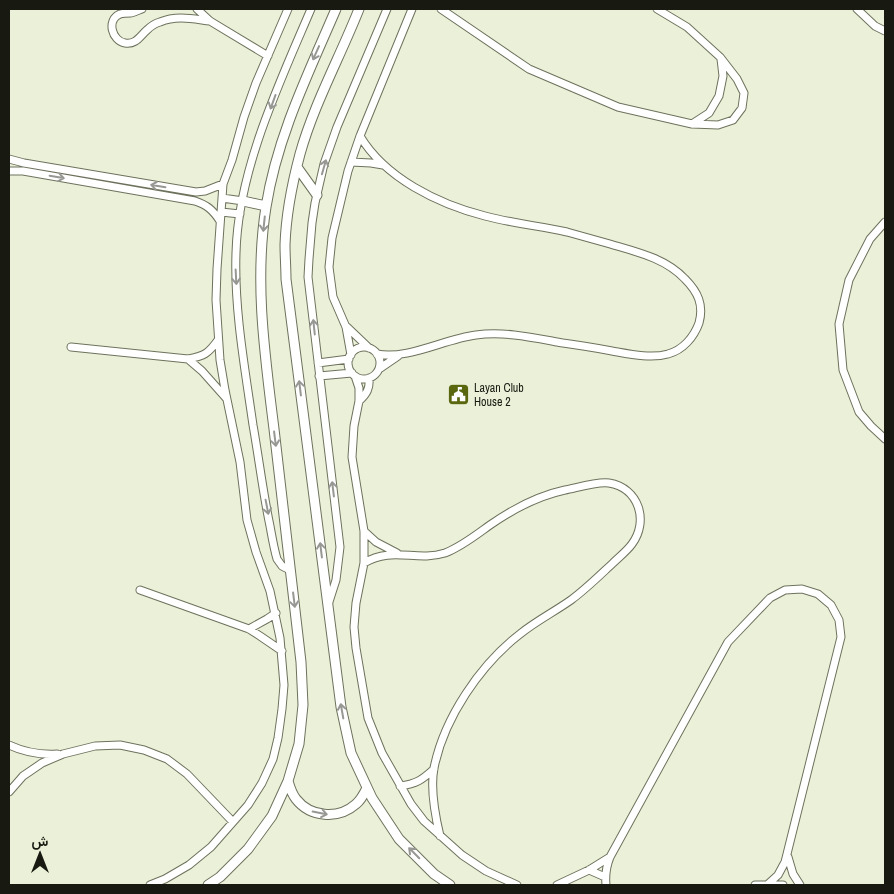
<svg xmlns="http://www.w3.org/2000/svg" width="894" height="894" viewBox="0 0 894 894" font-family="'Archivo Narrow',Vazirmatn,sans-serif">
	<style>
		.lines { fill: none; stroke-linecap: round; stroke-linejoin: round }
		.minor-casing { stroke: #6d725c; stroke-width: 9 }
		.tertiary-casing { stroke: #6d725c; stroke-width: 11 }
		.minor { stroke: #fff; stroke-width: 7 }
		.tertiary { stroke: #fff; stroke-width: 9 }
		.oneway { stroke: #979894 }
		.labels { text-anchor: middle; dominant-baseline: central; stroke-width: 4; stroke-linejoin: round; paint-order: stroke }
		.poi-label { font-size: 12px; fill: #181a11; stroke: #ebf1d9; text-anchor: start }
	</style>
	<rect width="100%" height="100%" fill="#ebf1d9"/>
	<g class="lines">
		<defs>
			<path id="minor" d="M142,9C139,10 135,12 131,13C128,13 123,13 120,14C106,20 112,41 125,43C136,45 140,36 147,30C150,27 156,23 160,22C177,15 193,19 210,21
				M197,9L210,21L268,56
				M441,9L529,69L618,107L692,124L718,125L733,120L742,108L744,93L737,79L720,57L687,27L657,9
				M857,9L875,26L885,31
				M692,124L709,113L719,96L723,76L721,59
				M360,136C385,178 438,204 485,216C511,223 539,226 567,232C581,236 596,240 610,244C637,252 665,258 685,279C698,292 704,305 699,323C694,337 683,350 668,354C651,359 629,354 612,351C596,348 579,345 563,343C535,338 505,331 476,335C444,339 408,360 377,354
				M9,159L24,163L196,192L205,191L223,184
				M351,162L371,163L383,165
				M9,171H23L195,201C207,205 213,210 220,221
				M222,198L243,201
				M221,212L240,214
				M885,222L870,239L849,280L839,324L843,370L859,412L871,426L885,439
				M347,327L369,348
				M71,347L188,359C204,356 208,354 218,340
				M348 363a16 16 0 1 1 32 0a16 16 0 1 1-32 0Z
				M351,355L346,327L333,297L329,267L332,238L348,171L360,136L412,9
				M188,359L202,371L226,398
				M318,363L349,359
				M379,369L398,356
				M319,376L352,373
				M355,376L359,388V401L354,426L352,457L364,531V563L356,603L354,627L356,648L368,718L382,753L411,804L424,821L462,855L486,871L517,885
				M359,401C367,394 370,388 369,378
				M364,531L376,542L397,553
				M364,563C392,546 416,562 445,553C461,547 476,535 490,525C513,509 537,496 565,490C576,488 598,481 609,483C639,488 649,521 632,544C627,551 619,557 613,563C599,576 586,589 571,600C554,612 536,621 520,634C480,665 444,718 434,768C430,789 435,815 440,836
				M290,570L282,566L277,559C274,549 272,537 270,526C263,493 259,459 253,425C245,369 234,309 236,253C238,170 279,84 311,9
				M140,590L249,629L260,636L282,651
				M328,605L336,580L340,547L308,277L309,259L312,223L315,203L324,164L337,127L387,9
				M249,629L267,619L276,613
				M9,745C24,752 40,755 57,754
				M400,786C416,784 422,780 434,769
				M9,792L23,776L42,763L63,754L95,746L120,745L144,750L167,759L187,774L233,822
				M788,857L793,874L800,885
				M589,870L605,877
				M150,885L165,879L189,865L211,847L248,805L262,783L273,759L278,738L282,709L284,685L280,638L270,591L256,552L247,520L240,462L225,390L220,360L216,300L217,269L223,184L232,160L244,117L256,83L288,9
				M557,885L589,870L610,857
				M606,885C605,875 606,867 610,857L728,642L770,598L785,590L802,589L818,594L831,605L839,620L841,637L785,862L778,875L767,885
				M755,885H783"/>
			<path id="tertiary" d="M359,9C340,57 314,104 300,154C292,184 286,214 285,245C285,256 286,268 286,279L341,707L351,753L372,798L399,839L434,874L450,885
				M297,167L317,195
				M243,201L266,206
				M288,781C290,788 292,794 296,799C310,817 338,820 356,804C361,800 364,794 367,788
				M208,885L220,877L248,849L272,816L288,781L299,744L303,705L301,662C292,584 283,507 274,429C265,356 254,281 266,207C277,137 308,74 336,9"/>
		</defs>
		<use href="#minor" class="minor-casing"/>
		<use href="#tertiary" class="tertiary-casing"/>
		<use href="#minor" class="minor"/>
		<use href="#tertiary" class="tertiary"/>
	</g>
	<defs><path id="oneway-shaft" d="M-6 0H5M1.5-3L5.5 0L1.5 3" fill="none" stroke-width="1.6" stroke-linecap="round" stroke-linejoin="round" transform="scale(1.25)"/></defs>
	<g class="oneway">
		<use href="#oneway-shaft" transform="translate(316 53) rotate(114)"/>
		<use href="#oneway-shaft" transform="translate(273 102) rotate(110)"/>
		<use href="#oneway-shaft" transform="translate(324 167) rotate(-74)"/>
		<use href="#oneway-shaft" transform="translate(57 177) rotate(10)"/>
		<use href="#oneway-shaft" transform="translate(158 186) rotate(-171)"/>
		<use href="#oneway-shaft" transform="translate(264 224) rotate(96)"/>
		<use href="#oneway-shaft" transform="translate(236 277) rotate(87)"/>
		<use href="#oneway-shaft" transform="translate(314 327) rotate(-96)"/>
		<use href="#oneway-shaft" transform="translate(300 388) rotate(-97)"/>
		<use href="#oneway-shaft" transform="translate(275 439) rotate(83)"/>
		<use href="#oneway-shaft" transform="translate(333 489) rotate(-97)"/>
		<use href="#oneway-shaft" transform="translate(267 507) rotate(79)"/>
		<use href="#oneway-shaft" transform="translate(321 550) rotate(-97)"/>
		<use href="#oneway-shaft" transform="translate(294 600) rotate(83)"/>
		<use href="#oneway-shaft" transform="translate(342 711) rotate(-100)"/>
		<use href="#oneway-shaft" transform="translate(320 813) rotate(11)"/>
		<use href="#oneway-shaft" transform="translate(414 853) rotate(-135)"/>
	</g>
	<defs>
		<symbol id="civic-square" viewBox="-11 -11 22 22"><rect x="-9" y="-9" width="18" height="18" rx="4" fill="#5a670e" stroke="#ebf1d9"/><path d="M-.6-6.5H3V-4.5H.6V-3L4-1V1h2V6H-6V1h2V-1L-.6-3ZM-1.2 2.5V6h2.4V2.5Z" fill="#fff"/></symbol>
	</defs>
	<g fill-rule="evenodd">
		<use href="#civic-square" x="446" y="382" width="25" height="25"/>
	</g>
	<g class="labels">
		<g class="poi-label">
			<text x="474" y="388">Layan Club<tspan x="474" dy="14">House 2</tspan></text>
		</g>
	</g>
	<rect width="894" height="894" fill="none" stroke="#181a11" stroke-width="20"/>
	<g transform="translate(40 854)" stroke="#ebf1d9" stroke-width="4" paint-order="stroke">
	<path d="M0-4L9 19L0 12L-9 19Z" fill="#181a11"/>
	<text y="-8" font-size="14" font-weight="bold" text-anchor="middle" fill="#181a11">ش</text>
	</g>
</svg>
